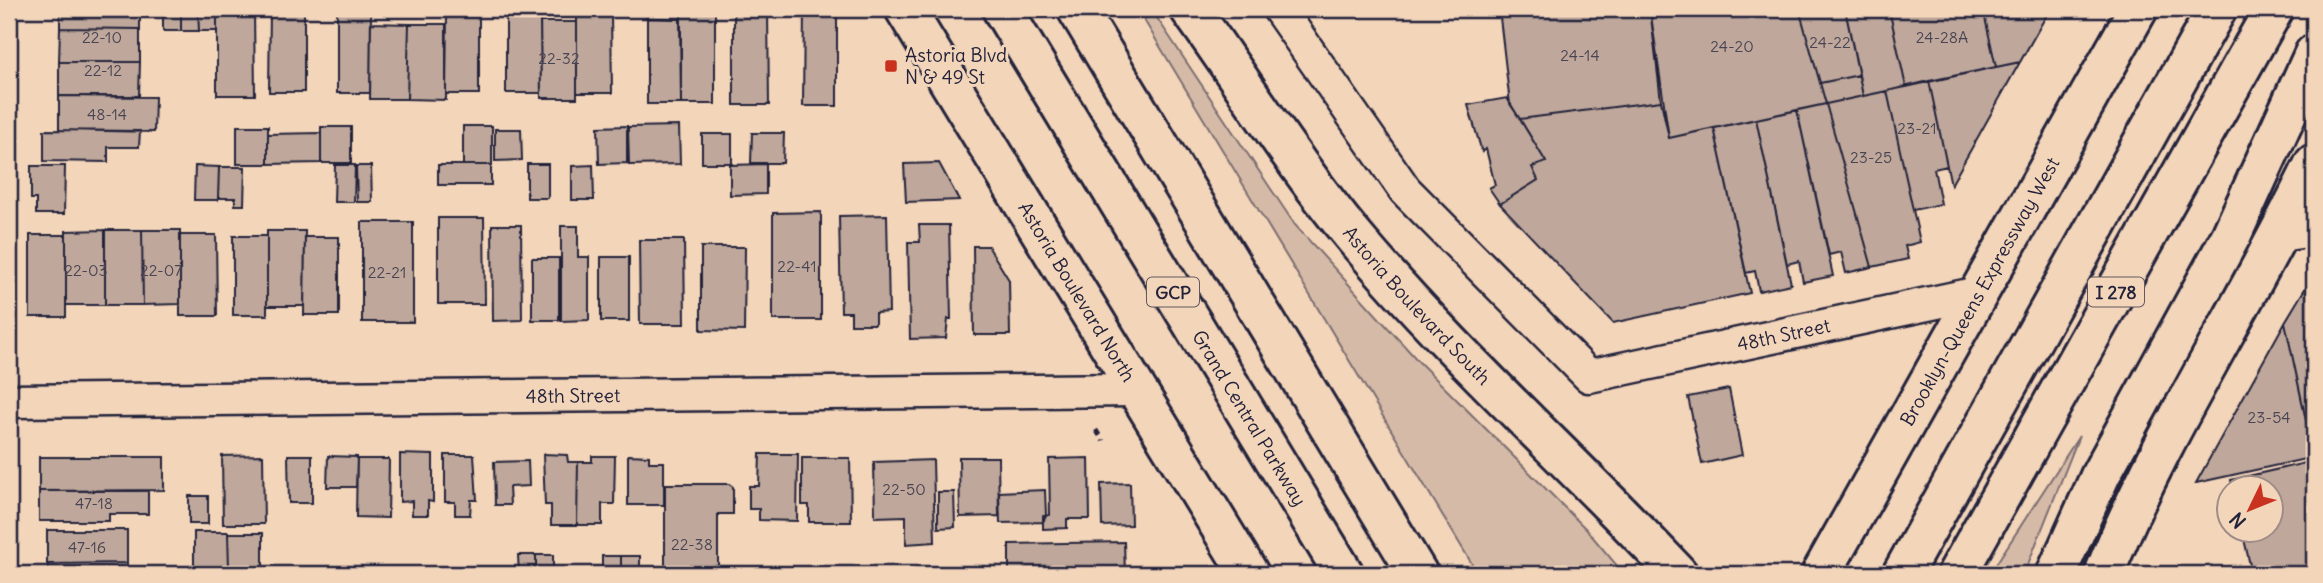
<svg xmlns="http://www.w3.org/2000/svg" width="2323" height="583" viewBox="0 0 2323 583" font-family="Delius,sans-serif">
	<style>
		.green { fill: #d5bba7; stroke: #7c6e71; stroke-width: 2 }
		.building { fill: #bfa89b; stroke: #22223b; stroke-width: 2 }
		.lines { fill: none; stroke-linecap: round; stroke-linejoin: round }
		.street-casing { stroke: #22223b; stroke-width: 37 }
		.secondary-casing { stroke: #22223b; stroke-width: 44 }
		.highway-casing { stroke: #22223b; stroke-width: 44 }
		.path { stroke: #22223b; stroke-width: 4.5; stroke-dasharray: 7 5; stroke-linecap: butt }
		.street { stroke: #f3d5ba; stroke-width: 32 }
		.secondary { stroke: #f3d5ba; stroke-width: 38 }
		.highway { stroke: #f3d5ba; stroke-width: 38 }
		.poi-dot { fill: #c8321e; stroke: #f3d5ba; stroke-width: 2.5 }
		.labels { text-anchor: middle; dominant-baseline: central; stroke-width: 6; stroke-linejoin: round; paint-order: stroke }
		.number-label { font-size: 16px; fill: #494453 }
		.shield { fill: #f3d5ba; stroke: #615861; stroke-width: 2 }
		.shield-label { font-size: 18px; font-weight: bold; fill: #22223b }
		.poi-label { font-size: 19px; fill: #22223b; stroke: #f3d5ba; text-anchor: start }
		.street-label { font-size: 19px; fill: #22223b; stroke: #f3d5ba }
	</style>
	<rect width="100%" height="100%" fill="#f3d5ba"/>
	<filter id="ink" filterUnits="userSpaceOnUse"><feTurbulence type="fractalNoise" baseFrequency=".0143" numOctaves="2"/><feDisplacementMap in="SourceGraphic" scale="14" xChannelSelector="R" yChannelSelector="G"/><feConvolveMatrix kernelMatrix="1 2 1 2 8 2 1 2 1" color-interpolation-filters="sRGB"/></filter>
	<g filter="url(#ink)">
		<path class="green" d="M1153,12L1295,225L1419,362L1586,529L1624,574H1478L1144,20Z
			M2079,436L2024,574H1991L1998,561Z"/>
		<path class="building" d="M60,9H140V29L60,28Z
			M163,9H181V31H163Z
			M181,9H198L199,31H181Z
			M198,9H217V31H199Z
			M270,9H304V92H269Z
			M681,9H715V104H681Z
			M734,9H768L769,105H734Z
			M804,9H837V106H803Z
			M1499,9H1650L1661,101L1520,119L1510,104Z
			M1650,9H1799L1826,104L1669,138Z
			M1799,9H1845L1859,75L1820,83Z
			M1845,9H1889L1906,87L1863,96Z
			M1889,9H1983L1996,67L1906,87Z
			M1983,9H2050L2020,62L1996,67Z
			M217,10H254L255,95H217Z
			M337,11L371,12L370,93H337Z
			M447,12L479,13V94H446Z
			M506,12H540L541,93H506Z
			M577,12H611L612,93H577Z
			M647,18L680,19L681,104H647Z
			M540,22H577V98H541Z
			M371,23L409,24L407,99H370Z
			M409,24H446V100L407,99Z
			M60,28L140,29V62H59Z
			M59,62H140L139,96H59Z
			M2020,62L1951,185L1929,81Z
			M1859,75L1863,96L1826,104L1820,83Z
			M1929,81L1947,166L1934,169L1941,204L1913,210L1887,91Z
			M1887,91L1920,242L1905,246L1908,259L1872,267L1826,104Z
			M59,96L155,97L154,132L59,130Z
			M1507,98L1546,162L1532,167L1538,180L1500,204L1489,188L1495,185L1486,149L1482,152L1468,105Z
			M1661,101L1669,138L1714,128L1750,293L1613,323L1500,204L1538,180L1532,167L1546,162L1520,119Z
			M1826,104L1872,267L1846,273L1841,252L1829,255L1797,110Z
			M1797,110L1833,276L1803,282L1799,261L1787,264L1756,119Z
			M1756,119L1791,284L1759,291L1755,271L1746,273L1714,128Z
			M237,126H268V164H237Z
			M463,126H492V165H463Z
			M627,126V163L599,164L598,127Z
			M679,126L680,164L629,165L628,127Z
			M321,127H351V163H321Z
			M495,129H521L522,160L495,161Z
			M44,130L140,131L139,147H108V162L44,161Z
			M321,133V163L268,164V134Z
			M752,133H784L783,163H751Z
			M702,134H732V163H702Z
			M939,163L959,200L906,202L904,164Z
			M527,164H548V198H527Z
			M766,164V194L730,195V165Z
			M335,165H355L354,202H334Z
			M438,165H491V185H438Z
			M593,165L594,200H572V166Z
			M31,166H65L64,214H36V199H31Z
			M195,166L219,167L218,200H194Z
			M356,166H371L372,202H357Z
			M219,167H245L244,205H235V198H218Z
			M821,212V320H773V213Z
			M887,215L889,312L875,313V324H851V312H841L839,216Z
			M438,218H484L485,304H438Z
			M362,222H413V322H362Z
			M492,225H521L522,320L493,321Z
			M919,225H949L951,319H948L946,338L910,339L908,242H920Z
			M561,226H578V257H589V320L561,321Z
			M105,230V305H66V231Z
			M105,230H142L143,305H105Z
			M142,230H180V304L143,305Z
			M267,231H305L304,306H267Z
			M30,235H66V317H30Z
			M180,235H216L217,316H180Z
			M233,236H267V315H233Z
			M305,237H339V315H304Z
			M639,240H684L685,324H640Z
			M973,246H988L1009,280L1010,335H974Z
			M701,247H745L744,331L701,330Z
			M601,257H629V321H601Z
			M532,258H559V320H532Z
			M2314,285V458L2285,322L2306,287Z
			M2285,322L2314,457L2196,483L2255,376Z
			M1729,389L1742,455L1702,464L1688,397Z
			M400,454L433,455V502L428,501V515H412V501L400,502Z
			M543,454L567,455L568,462H578L577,525H551V505H545Z
			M760,454H798L797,521L759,520V509H749V486H759Z
			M263,455L264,524H223L222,456Z
			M288,455H312V503H289Z
			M445,455H474L477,500H471L470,515H455V502H445Z
			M628,455L649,456V462H664V505H628Z
			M328,456L357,457L356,487H327Z
			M592,456H615L614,504H602V525H577L578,462H592Z
			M39,457H164V490L39,491Z
			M959,457H998L999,516L960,517Z
			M802,458H850L851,522H809V505H802Z
			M1089,458L1090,519H1067V528L1043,529V516L1050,515L1049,459Z
			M357,459H389L388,518L356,517Z
			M933,460L935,542L906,544V516L875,517L874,462Z
			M528,461L529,486L509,487L510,505H495L494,462Z
			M2314,461V574H2252L2242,530H2270V489H2233L2231,480Z
			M1130,483L1131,525L1102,526L1101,484Z
			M665,484H729L733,487V514H718V574H665Z
			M1045,490L1046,516L1043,522L1000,523L999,492Z
			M39,491H148V514H109V521H39Z
			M938,492H954L955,527L938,528Z
			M189,496H208V524H189Z
			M47,530H127V563L47,564Z
			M194,532H228L229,568H194Z
			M228,533H263V568H229Z
			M1124,542L1125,574H1009V544Z
			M518,555H536V574H519Z
			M536,555H553V574H536Z
			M602,556H621V574H602Z
			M621,556H640V574H621Z
			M127,563V574H48V564Z
			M349,569H382L381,574H349Z"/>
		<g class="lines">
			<defs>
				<g id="street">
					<path id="s1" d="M1279,9L1405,190L1589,376L1979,293"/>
					<path d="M2280,235L2314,230"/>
					<path id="s2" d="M9,401L1137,390"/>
				</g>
				<g id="secondary">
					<path id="s3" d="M905,9L1249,574"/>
					<path id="s4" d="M1190,9C1245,85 1294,165 1354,237C1454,356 1571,460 1678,574"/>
					<path id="s5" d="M1821,574L2138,9"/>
					<path d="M2104,574C2161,432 2248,302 2314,164"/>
				</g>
				<g id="highway">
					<path id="s6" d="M1002,9L1344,574"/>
					<path d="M1077,9L1418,574"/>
					<path d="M1902,574L2217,9"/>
					<path d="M1957,574L2274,9"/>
					<path d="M2056,574L2101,474L2231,236L2314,54"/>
				</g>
			</defs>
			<use href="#street" class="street-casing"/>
			<use href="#secondary" class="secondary-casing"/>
			<use href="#highway" class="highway-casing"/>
			<path class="path" d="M1096,430L1103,441"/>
			<use href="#street" class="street"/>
			<use href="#secondary" class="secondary"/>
			<use href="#highway" class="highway"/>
		</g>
	</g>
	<rect class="poi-dot" x="884" y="59" width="14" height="14" rx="3.5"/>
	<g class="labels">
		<g class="number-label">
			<text x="102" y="37">22-10</text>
			<text x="1942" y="37">24-28A</text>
			<text x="1830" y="42">24-22</text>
			<text x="1732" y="46">24-20</text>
			<text x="1580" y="55">24-14</text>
			<text x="559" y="58">22-32</text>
			<text x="103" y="70">22-12</text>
			<text x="107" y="114">48-14</text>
			<text x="1917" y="128">23-21</text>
			<text x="1871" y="157">23-25</text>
			<text x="797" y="266">22-41</text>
			<text x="86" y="270">22-03</text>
			<text x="161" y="270">22-07</text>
			<text x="387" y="272">22-21</text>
			<text x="2269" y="417">23-54</text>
			<text x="904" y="489">22-50</text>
			<text x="94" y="503">47-18</text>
			<text x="692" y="544">22-38</text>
			<text x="87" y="547">47-16</text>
		</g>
		<g class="shield">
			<rect x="1147" y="277.5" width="52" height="29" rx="5"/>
			<rect x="2088" y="277.5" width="56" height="29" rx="5"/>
		</g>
		<g class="shield-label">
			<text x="1173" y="292">GCP</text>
			<text x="2116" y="292">I 278</text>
		</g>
		<g class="poi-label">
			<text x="905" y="55">Astoria Blvd<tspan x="905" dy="22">N &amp; 49 St</tspan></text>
		</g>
		<g class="street-label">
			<text stroke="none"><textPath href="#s3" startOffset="331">Astoria Boulevard North</textPath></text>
			<text stroke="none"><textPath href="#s5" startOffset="324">Brooklyn-Queens Expressway West</textPath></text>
			<text stroke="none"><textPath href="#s4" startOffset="374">Astoria Boulevard South</textPath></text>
			<text stroke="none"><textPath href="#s1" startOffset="681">48th Street</textPath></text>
			<text stroke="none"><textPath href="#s2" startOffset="564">48th Street</textPath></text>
			<text stroke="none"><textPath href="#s6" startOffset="478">Grand Central Parkway</textPath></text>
		</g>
	</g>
	<rect width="2323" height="583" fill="none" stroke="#f3d5ba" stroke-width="35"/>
	<rect x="18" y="18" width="2288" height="548" fill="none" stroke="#22223b" stroke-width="2.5" filter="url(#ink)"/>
	<g transform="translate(2250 509) rotate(227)"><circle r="33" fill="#f3d5ba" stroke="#9f8d87" stroke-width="2"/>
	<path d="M0-5L12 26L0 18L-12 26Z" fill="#c8321e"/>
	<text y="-10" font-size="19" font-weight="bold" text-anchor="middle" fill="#22223b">N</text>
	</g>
</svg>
